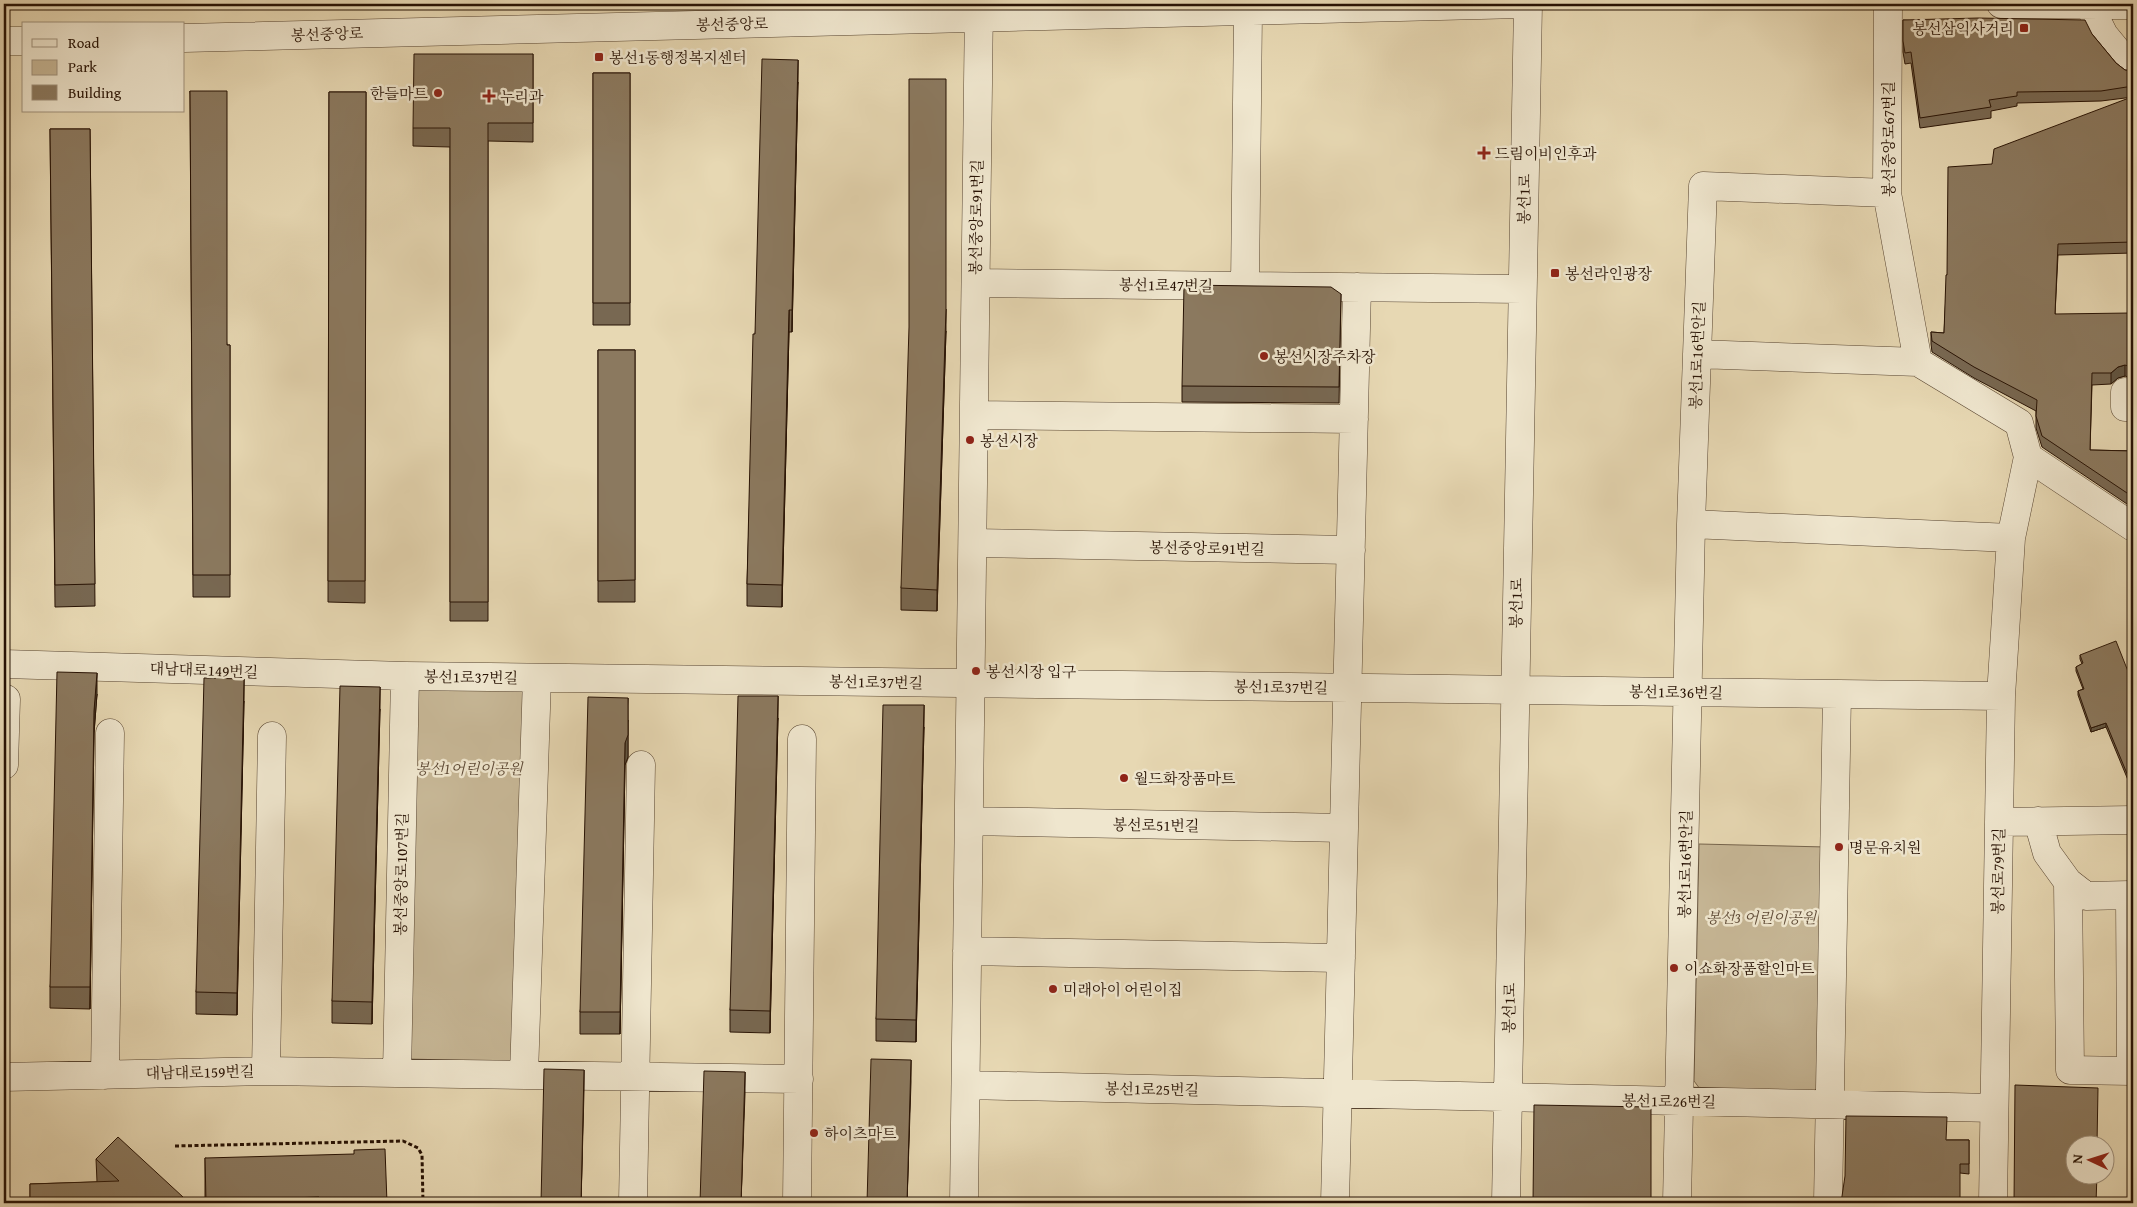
<svg xmlns="http://www.w3.org/2000/svg" width="2137" height="1207" viewBox="0 0 2137 1207" font-family="'Gentium Book Plus','Noto Serif KR',serif">
	<style>
		.green { fill: #c6b695; stroke: #76644c }
		.lines { fill: none; stroke-linecap: round; stroke-linejoin: round }
		.minor-casing { stroke: #574430; stroke-width: 29 }
		.path { stroke: #271204; stroke-width: 3; stroke-dasharray: 4 2.5; stroke-linecap: butt }
		.minor { stroke: #efe6ce; stroke-width: 28 }
		.wall { fill: #786852; stroke: #271204 }
		.shaded-wall { fill: #615542; stroke: #271204 }
		.building { fill: #8b795f; stroke: #271204 }
		.poi-dot { fill: #8f2418; stroke: #efe6ce; stroke-width: 2 }
		.labels { text-anchor: middle; dominant-baseline: central; stroke-width: 5; stroke-linejoin: round; paint-order: stroke }
		.street-label { font-size: 15px; fill: #271204; stroke: #efe6ce }
		.poi-label { font-size: 15px; fill: #271204; stroke: #efe6ce; text-anchor: start }
		.park-label { font-size: 15px; font-style: italic; fill: #5f4b37; stroke: #efe6ce }
	</style>
	<rect width="100%" height="100%" fill="#e7d8b3"/>
	<filter id="stains"><feTurbulence type="fractalNoise" baseFrequency=".004" numOctaves="4"/><feColorMatrix values="0 0 0 0 .2 0 0 0 0 .09 0 0 0 0 .02 0 0 0 .5 -.17"/></filter>
	<radialGradient id="worn" r=".72"><stop offset=".6" stop-color="#630" stop-opacity="0"/><stop offset="1" stop-color="#630" stop-opacity=".3"/></radialGradient>
	<path class="green" d="M405,676L537,692L524,1075L397,1073Z
		M1699,844L1826,847L1820,1095L1703,1093L1694,1081Z"/>
	<g class="lines">
		<defs>
			<path id="minor" d="M1888,4L1887,193L1918,362L2019,423L2028,457L2011,538L2001,696L1993,1203
				M2001,4L2133,5
				M2089,5L2104,35L2128,64L2133,67
				M184,38L1520,4
				M4,41H24
				M976,283L1522,289
				M1245,286L1248,12
				M1697,354L1918,362
				M2125,392V407H2133
				M974,415L1354,419
				M2028,457L2133,527
				M1691,524L2011,538
				M973,543L1351,550
				M4,664L405,676L2001,696
				M4,765L6,699
				M969,821L1344,828
				M2038,821L2047,853L2068,882L2070,1070L2131,1071L2130,895H2133
				M1999,822L2133,820
				M2068,882L2086,896L2130,895
				M967,951L1341,958
				M266,1071L272,736
				M397,1073L405,676
				M105,1075L110,733
				M524,1075L537,678
				M4,1077L266,1071L799,1079
				M966,1085L1994,1108
				M633,1203L641,765
				M797,1203L802,739
				M964,1203L979,4
				M1335,1203L1357,287
				M1506,1203L1528,4
				M1677,1203L1691,524L1703,186L1887,193
				M1828,1203L1837,694"/>
		</defs>
		<use href="#minor" class="minor-casing"/>
		<path class="path" d="M175,1146L403,1141L418,1148L422,1155L423,1203"/>
		<use href="#minor" class="minor"/>
	</g>
	<path class="wall" d="M1903,20L2092,34L2116,63L2125,70L2133,71V97L2101,101L2017,103V106L1991,111V118L1920,128L1911,63L1905,64L1903,52Z
		M533,54V142L488,141V621H450V147L413,146V128Z
		M593,73H630V325H593Z
		M798,82L792,332H789L782,607L747,606V584L755,334Z
		M190,91L227,345H230V597H193Z
		M329,92H366L365,603L328,602Z
		M50,129H90L95,606L55,607Z
		M2129,134H2133V186H2131L2133,235V253L2058,255L2055,314L2133,335V379L2125,376L2118,378L2111,384L2092,385L2090,450L2133,451V508L2042,447L2036,428V411L1974,378L1932,352L1931,344V332L1944,333L1947,275L1992,164Z
		M1341,294L1339,403L1182,402V386Z
		M946,331L937,611L901,610V588Z
		M598,350H635V602H598Z
		M2080,655L2133,684V792L2106,727L2091,732L2078,695V691L2083,689L2076,671V667L2082,664L2080,659Z
		M97,694L94,733L90,1009L50,1008V987Z
		M244,701L237,1015L196,1014V992Z
		M380,709L372,1024L332,1023V1001Z
		M778,718L770,1033L730,1032V1010Z
		M628,720V757L625,765L620,1034H580V1012Z
		M924,727L916,1042L876,1041V1019Z
		M1947,1140H1969V1174L1960,1173L1841,1203Z
		M205,1158L387,1203H205Z
		M96,1159L183,1203H30V1184L97,1182Z"/>
	<path class="shaded-wall" d="M798,60V82L792,332V310Z
		M946,309V331L937,611V590Z
		M789,310V332L782,607V585Z
		M2125,365V376L2118,378L2111,384V373L2118,367Z
		M97,673V694L94,733L90,1009L94,711Z
		M244,679V701L237,1015V993Z
		M380,687V709L372,1024V1002Z
		M778,696V718L770,1033V1011Z
		M628,698V757L625,765L620,1034L625,743Z
		M924,705V727L916,1042V1020Z
		M2106,723V727L2091,732V728Z
		M911,1060V1082L907,1203Z
		M584,1070V1091L581,1203Z
		M745,1072V1094L741,1203Z
		M183,1197V1203H177Z"/>
	<path class="building" d="M1978,18L2085,20L2092,34L2116,63L2125,70L2133,71V86L2101,91L2017,92V96L1989,100L1991,107L1920,118L1911,52L1905,53L1903,41V20Z
		M414,54H533V123H488V602H450V128H413Z
		M762,59L798,60L792,310H789L782,585L747,584L753,334H755Z
		M593,73H630V303H593Z
		M909,79H946V309L937,590L901,588L909,327Z
		M190,91H227V345H230V575H193Z
		M329,92H366L365,581H328Z
		M2129,98V134H2133V174H2130L2133,242L2058,244L2055,314L2130,313L2131,335H2133V368L2125,365L2118,367L2111,373H2092L2090,450L2133,451V497L2042,436L2036,416L2037,400L1974,367L1932,341L1931,332L1944,333L1946,275H1947L1948,167L1992,164L1994,149Z
		M50,129H90L95,584L55,585Z
		M1184,285L1331,287L1341,294L1339,387L1182,386Z
		M598,350H635V580L598,581Z
		M2116,641L2133,684V788L2106,723L2091,728L2078,691L2084,689L2076,667L2083,663L2080,655Z
		M57,672L97,673L94,711L90,987H50Z
		M204,678L244,679L237,993L196,992Z
		M340,686L380,687L372,1002L332,1001Z
		M738,696H778L770,1011L730,1010Z
		M588,697L628,698V735L625,743L620,1012H580Z
		M883,705H924L916,1020L876,1019Z
		M871,1059L911,1060L907,1203H867Z
		M544,1069L584,1070L581,1203H541Z
		M704,1071L745,1072L741,1203H700Z
		M2015,1085L2098,1088L2097,1144H2074V1174H2097L2096,1203H2014Z
		M1534,1105L1651,1107V1203H1533Z
		M1846,1116L1947,1117L1946,1140H1969V1164H1960V1203H1841L1845,1176Z
		M118,1137L183,1197L177,1203H30V1184L119,1181L96,1159Z
		M385,1149L387,1203H319V1197L206,1201L205,1158L354,1154V1150Z"/>
	<g class="poi-dot">
		<rect x="2019" y="23" width="10" height="10" rx="2.5"/>
		<rect x="594" y="52" width="10" height="10" rx="2.5"/>
		<circle cx="438" cy="93" r="5"/>
		<path d="M486.5 88.5h5v5h5v5h-5v5h-5v-5h-5v-5h5z"/>
		<path d="M1481.5 145.5h5v5h5v5h-5v5h-5v-5h-5v-5h5z"/>
		<rect x="1550" y="268" width="10" height="10" rx="2.5"/>
		<circle cx="1264" cy="356" r="5"/>
		<circle cx="970" cy="440" r="5"/>
		<circle cx="976" cy="671" r="5"/>
		<circle cx="1124" cy="778" r="5"/>
		<circle cx="1839" cy="847" r="5"/>
		<circle cx="1674" cy="968" r="5"/>
		<circle cx="1053" cy="989" r="5"/>
		<circle cx="814" cy="1133" r="5"/>
	</g>
	<g class="labels">
		<g class="street-label">
			<text transform="translate(732 24) rotate(-1)">봉선중앙로</text>
			<text transform="translate(327 34) rotate(-2)">봉선중앙로</text>
			<text transform="translate(1888 139) rotate(-90)">봉선중앙로67번길</text>
			<text transform="translate(1524 199) rotate(-89)">봉선1로</text>
			<text transform="translate(976 217) rotate(-89)">봉선중앙로91번길</text>
			<text transform="translate(1166 285) rotate(1)">봉선1로47번길</text>
			<text transform="translate(1697 355) rotate(-88)">봉선1로16번안길</text>
			<text transform="translate(1207 548) rotate(1)">봉선중앙로91번길</text>
			<text transform="translate(1516 603) rotate(-89)">봉선1로</text>
			<text transform="translate(204 670) rotate(2)">대남대로149번길</text>
			<text transform="translate(471 677) rotate(1)">봉선1로37번길</text>
			<text transform="translate(876 682) rotate(1)">봉선1로37번길</text>
			<text transform="translate(1281 687) rotate(1)">봉선1로37번길</text>
			<text transform="translate(1676 692) rotate(1)">봉선1로36번길</text>
			<text transform="translate(1156 825) rotate(1)">봉선로51번길</text>
			<text transform="translate(1685 864) rotate(-89)">봉선1로16번안길</text>
			<text transform="translate(1998 871) rotate(-89)">봉선로79번길</text>
			<text transform="translate(401 874) rotate(-89)">봉선중앙로107번길</text>
			<text transform="translate(1509 1008) rotate(-89)">봉선1로</text>
			<text transform="translate(200 1072) rotate(-1)">대남대로159번길</text>
			<text transform="translate(1152 1089) rotate(1)">봉선1로25번길</text>
			<text transform="translate(1669 1101) rotate(1)">봉선1로26번길</text>
		</g>
		<g class="poi-label">
			<text x="2014" y="28" text-anchor="end">봉선삼익사거리</text>
			<text x="609" y="57">봉선1동행정복지센터</text>
			<text x="428" y="93" text-anchor="end">한들마트</text>
			<text x="500" y="96">누리과</text>
			<text x="1495" y="153">드림이비인후과</text>
			<text x="1565" y="273">봉선라인광장</text>
			<text x="1274" y="356">봉선시장주차장</text>
			<text x="980" y="440">봉선시장</text>
			<text x="986" y="671">봉선시장 입구</text>
			<text x="1134" y="778">월드화장품마트</text>
			<text x="1849" y="847">명문유치원</text>
			<text x="1684" y="968">이쇼화장품할인마트</text>
			<text x="1063" y="989">미래아이 어린이집</text>
			<text x="824" y="1133">하이츠마트</text>
		</g>
		<g class="park-label">
			<text x="469" y="768">봉선1어린이공원</text>
			<text x="1761" y="917">봉선3 어린이공원</text>
		</g>
	</g>
	<rect width="2137" height="1207" fill="none" stroke="#e7d8b3" stroke-width="20"/>
	<rect x="5" y="5" width="2127" height="1197" fill="none" stroke="#271204" stroke-width="2.5"/>
	<rect x="10" y="10" width="2117" height="1187" fill="none" stroke="#271204"/>
	<rect x="22" y="22" width="162" height="90" fill="#efe6ce" stroke="#9f917d"/>
	<rect x="32" y="39" width="25" height="8" fill="#efe6ce" stroke="#9f917d"/>
	<text x="68" y="48" font-size="15" fill="#271204">Road</text>
	<rect x="32" y="60" width="25" height="15" fill="#c6b695" stroke="#9f917d"/>
	<text x="68" y="72" font-size="15" fill="#271204">Park</text>
	<rect x="32" y="85" width="25" height="15" fill="#8b795f" stroke="#9f917d"/>
	<text x="68" y="98" font-size="15" fill="#271204">Building</text>
	<g transform="translate(2090 1160) rotate(274)"><circle r="24" fill="#efe6ce" stroke="#9f917d"/>
	<path d="M0-4L9 19L0 12L-9 19Z" fill="#8f2418"/>
	<text y="-8" font-size="14" font-weight="bold" text-anchor="middle" fill="#271204">N</text>
	</g>
	<rect width="100%" height="100%" filter="url(#stains)"/>
	<rect width="100%" height="100%" fill="url(#worn)"/>
</svg>
